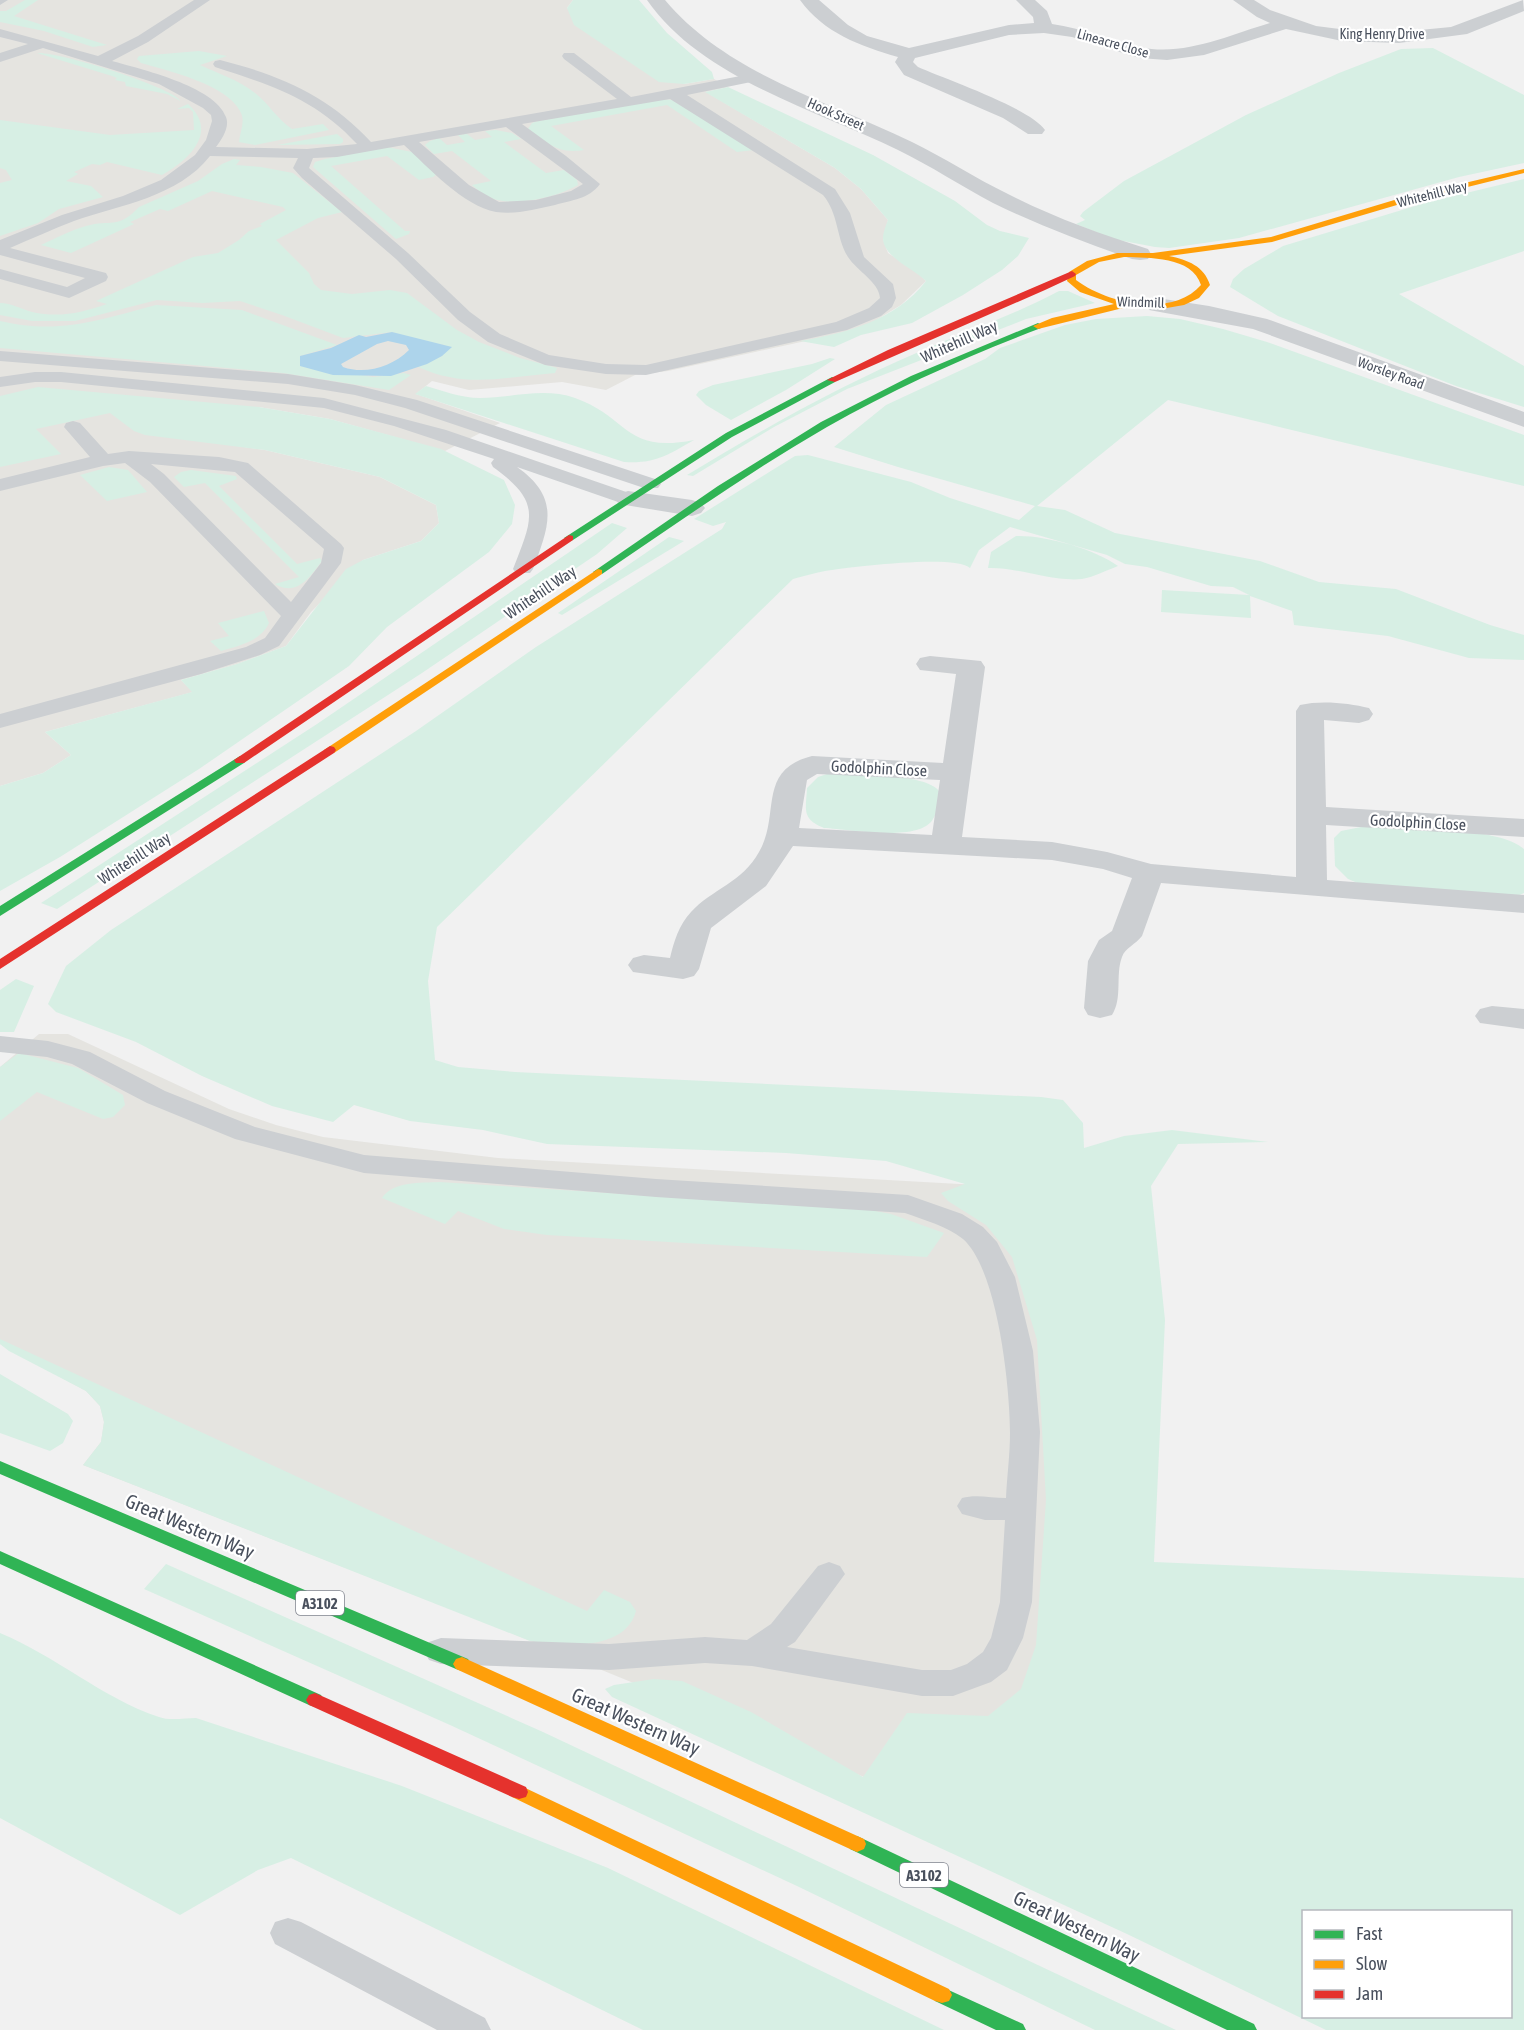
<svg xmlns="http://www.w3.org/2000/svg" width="1524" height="2030" viewBox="0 0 1524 2030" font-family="'Asap Condensed',sans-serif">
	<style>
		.commercial { fill: #e5e4e0 }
		.green { fill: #d7efe4; fill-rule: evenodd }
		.water { fill: #add4eb; fill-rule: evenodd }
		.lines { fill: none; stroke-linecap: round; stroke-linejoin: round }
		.lane { fill: #cccfd2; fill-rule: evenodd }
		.street { fill: #cccfd2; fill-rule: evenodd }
		.fast { fill: #30b455; fill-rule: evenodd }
		.slow { fill: #ff9f0a; fill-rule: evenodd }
		.jam { fill: #e5322d; fill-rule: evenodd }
		.labels { text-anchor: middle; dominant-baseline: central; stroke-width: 4.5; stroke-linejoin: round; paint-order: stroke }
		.far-street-label { font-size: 14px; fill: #49505d; stroke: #fff }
		.shield { fill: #fff; stroke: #80848e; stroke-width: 1.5 }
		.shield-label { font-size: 15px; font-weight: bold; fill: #49505d }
		.street-label { font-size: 16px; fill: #49505d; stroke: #fff }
		.near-street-label { font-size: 20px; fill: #49505d; stroke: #fff }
	</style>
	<rect width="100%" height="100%" fill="#f1f1f1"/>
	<path class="commercial" d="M0,0H573L567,8L684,84L714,79L728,87L706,92L835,168L861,189L888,220L883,239L888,253L916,271L926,281L901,305L873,322L847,332L668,371L635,375L606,390L562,382L469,390L432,381L416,394L500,423L445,451L330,419L259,407L230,445L265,450L380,477L436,505L439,523L421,541L363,560L311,612L286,646L237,664L181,680L193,692L45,732L71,755L43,773L0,786Z
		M39,1034H68L229,1109L276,1125L323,1137L498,1158L1083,1191L1077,1734L864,1777L484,1622L83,1465L101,1442L104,1422L100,1406L86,1391L0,1344V1067Z"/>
	<path class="green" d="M25,0H38L14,16L107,45L93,47L44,31L0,22V11H6Z
		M573,0H639L667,33L712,72L714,79L684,84L659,82L574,25L567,8Z
		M1433,48L1524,95V163L1459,177L1239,238L1169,248L1155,247L1113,239L1076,224L1085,220L1080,216L1083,212L1124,181L1246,115L1339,73L1401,49Z
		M199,51L227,56L200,65C219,74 239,80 255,93C269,104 277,119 292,129L323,124L329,130L255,145L239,142C240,131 246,121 240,111C226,84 168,71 141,63L137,59L139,56Z
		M37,53C57,51 170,86 181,101L167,94L126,86L125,82L115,80L117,78L112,76Z
		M728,87L873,155L955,201L987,225L1000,231L1029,238L1018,256L1002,270L963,295L912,323L861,335L834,347L800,341C847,333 896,320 926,281C914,269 883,257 883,238C883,233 886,225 888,220L861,189L835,168L705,92Z
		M662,99L672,100L754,150L737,152L667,105L551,126L584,150C557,154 549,144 528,129L532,123L538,121Z
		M188,104C219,132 189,160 162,175L107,162L100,165L92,164L74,172L78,174L66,181L91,186L103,197L59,209L38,223L0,236V183L12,180L6,170L0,168V120L110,135L194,130L193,112L189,108L177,109Z
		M496,130L512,133L521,139L504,142L546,173L564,170L577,180L578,185C558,197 509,209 487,196C482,194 477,189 472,185L491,181L452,151L434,154L425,145L430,141L439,138L447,145L465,142L458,135L467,134L475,140L492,137L485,131Z
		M337,134L343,139V142L340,144L277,145Z
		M387,147L412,152L437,174L433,177L419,180L387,156L331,166L405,231H410L409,234L396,239L313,167L315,162L325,159Z
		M234,159L240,160L236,165L261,167L293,173L342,212L318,218L276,240L309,273L314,284L321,290L352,294L390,290L407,293L457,330L479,342L520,358L557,368L555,373C504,377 467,389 418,367L442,356L445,345L423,342L392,332L343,338L282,315L240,301L202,303L157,300L75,321H32L0,315V303C11,303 21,309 32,312C59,318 81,313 107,304L96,301L193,257L218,253L239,240L249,231L262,226L260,224L286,210L283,207L212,191L168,211L160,209L130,222L134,224L71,253L41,245C56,238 71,230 86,226C111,219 117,230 139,207L198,181L222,164Z
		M1524,179V251L1399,294L1524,366V407L1456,386L1278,316L1230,287L1233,279L1244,269L1283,246L1425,203Z
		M1059,291H1068L1095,303L1026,319L847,389L774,427L693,476L687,475C763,429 839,386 921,351C967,331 1014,315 1059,291Z
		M156,305L242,310L337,345L300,356L344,375L356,374L373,377L404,373L411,375L389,390L283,373L0,348V321C59,335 99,320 156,305Z
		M1147,316L1180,319L1223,329L1267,342L1524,435V486L1168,400L1037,506L1065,510L1115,533L1260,561L1319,582L1396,589L1490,625L1524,635V660L1469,658L1388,636L1294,625L1292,611L1250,596L1251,618L1161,612L1162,590L1249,595L1233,587L1211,586L1147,567L1125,564L1107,555L1010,527L979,550L970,568C957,554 847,567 825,571C814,573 804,576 793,579L437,927L428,981L435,1060L458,1067L515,1072L1041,1097L1063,1100L1083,1123L1084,1148L1124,1136L1172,1130L1268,1142L1178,1144L1151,1186L1165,1320L1154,1562L1524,1578V2030H1326L1127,1934L612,1697L605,1689L614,1685L654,1679L682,1681L751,1712L863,1777L907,1713L988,1716L1021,1689L1036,1645L1046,1500L1037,1340L1012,1257L986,1225L948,1201L941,1193L965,1184L886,1161L786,1153L547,1144L483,1130L410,1121L354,1105L333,1122L272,1106L202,1076L136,1042L56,1012L48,1004L66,966L111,930L416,731L536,647L722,529L726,522L713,526L694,519L795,456L808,455L911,482L950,498L1019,520L1035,506L898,467L834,447L886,405L985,359L1000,348L1065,325L1096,319ZM1304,1912H1510V2016H1304Z
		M830,358L835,359L786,390L731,420L706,405L696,395L699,391L713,385L812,364Z
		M426,386C444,391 461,398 480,398C512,398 543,387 575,398C629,417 624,454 694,440C668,455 655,464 624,462L415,394Z
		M38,387L259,407L330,419L441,449L504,480L515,505L512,524L489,552L387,627L349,666L199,769L60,857L0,891V786L43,773L71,755L45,732L192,692L181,680L237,664L286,646L346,569L363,560L421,541L439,523L436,505L380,477L265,450L145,435L134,431L110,413L36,429L61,454L0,467V396Z
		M109,467L128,470L147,492L107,501L80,475Z
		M191,470L236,476L237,479L219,486L297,564L320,558L322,561C310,577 297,597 275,584L299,577L205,483L184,487L174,477L181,472Z
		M612,523L627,528L597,554L422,673L57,909L41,903L317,724Z
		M1016,536C1045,535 1095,549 1118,566C1107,570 1094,577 1082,579C1052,582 1017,567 988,568L991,552Z
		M669,537L684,541L562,615L558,613Z
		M264,611L269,623C261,641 238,646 221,651L210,641L229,636L218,623Z
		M830,773C853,775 926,773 939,791C938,800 938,812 933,819C920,843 848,829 824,828C801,819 806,809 807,788L818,777Z
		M1366,826C1402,829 1499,826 1524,849V893L1517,896L1360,884L1348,879L1335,866L1334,838L1341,831Z
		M16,979L34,986L14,1032H0V990Z
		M19,1053L78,1068L123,1095L125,1105L113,1117L103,1119L37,1092L0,1121V1067Z
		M439,1182L870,1210L891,1214L944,1233L927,1257L547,1235L504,1229L458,1211L445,1224L382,1198C393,1181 421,1183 439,1182Z
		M0,1339L587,1611L604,1590L630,1602L636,1611C625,1652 563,1646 530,1641L83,1465L101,1442L104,1422L100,1406L86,1391L9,1351L0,1344Z
		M0,1374L68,1414L73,1421L63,1443L50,1451L0,1433Z
		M166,1564L543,1732L1176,2030H1095L797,1886L450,1725L144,1589Z
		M0,1633C56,1656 102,1698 159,1717C170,1721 185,1718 196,1718L402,1786L608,1868L944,2030H643L291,1858L258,1870L180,1915L0,1818Z"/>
	<path class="water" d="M392,332L452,347L442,356L427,364L391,376L333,375L300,366V356L331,348L359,335L366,337ZM388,341L406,345L409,350C392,367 365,375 343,367L341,364L377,344Z"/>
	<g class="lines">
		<path class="lane" d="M0,0H8L0,5Z
			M194,0H210L148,42L112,61C140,69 215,86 226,117C230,127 222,139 216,147L307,149L357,144C316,99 271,85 215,67L213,64L215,61L220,60C280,75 329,96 371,142L617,99L564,59L562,56L564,53H574L631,97L756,73L761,74L763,77L761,80L687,95L835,189L850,213L864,257L893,284L896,298L892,307L881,316L847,330L646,375L606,374L545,365L488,342L458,320L396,259L302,178L293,168L298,158L210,156C178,197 120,205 74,221C53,229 31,239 10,248L106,273L108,277L106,281L69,298L0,279V269L67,287L85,278L0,255V240L62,215L123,196L161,180L195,155L206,140L212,121L211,115L203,108L159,84L43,48L0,62V53L28,44L0,37V29L98,56L138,36ZM670,99L823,195C839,214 836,238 848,257C857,271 879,282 880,298L869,308L836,322L646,365L606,364L549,355L500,334L470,312L408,253L309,168L313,158L337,157L404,145C428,167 463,206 496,212C516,215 536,209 555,205C572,200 589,199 600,184L566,156L522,124ZM506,127L583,184L571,191L536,200L499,202L469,185L419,142Z
			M0,351L288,374L355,385L417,400L658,480L661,484L658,488H644L405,408L355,395L288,384L0,361Z
			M35,372H61L324,398L446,430L635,495L638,499L635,503H621L517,467C561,498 549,526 533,569L530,573H516L513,569C533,518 542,502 493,467L491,463L494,459L394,426L324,408L61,382H35L0,387V377Z
			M73,421L80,423L108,454L129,451L219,457L248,463L341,544L344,548L341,563L279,646L260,655L201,674L0,728V714L246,647L265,638L281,616L150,482L125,463L103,466L0,491V479L90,457L64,427L66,423ZM151,464L235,472L324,549L321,563L291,602L164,474Z
			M0,1036L48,1041L90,1052L165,1091L255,1127L364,1155L656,1179L908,1195L962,1214L983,1227L997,1242L1015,1277L1033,1351L1040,1432L1032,1602L1023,1638L1007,1670L991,1682L953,1696H922L752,1666L705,1663L609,1670L441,1664L429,1660L424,1651L429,1642L441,1638L609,1644L705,1637L747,1640L771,1624L818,1566L829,1562L840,1566L845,1574L795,1642L787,1647L922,1670H951L967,1664L983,1652L991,1638L1000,1602L1005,1520H985L962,1514L957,1506L962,1498C976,1494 991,1498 1006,1498C1007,1476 1010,1455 1010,1433C1010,1388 998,1270 963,1239C947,1226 924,1220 905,1213L656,1197L364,1173L235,1139L147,1103L72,1064L47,1057L0,1052Z
			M288,1918L301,1922L485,2018L491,2030H437L275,1944L270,1933L275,1922Z"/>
		<path class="street" d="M647,0H665C727,74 828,101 912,142C945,158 975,178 1008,194C1053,217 1100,234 1148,249L1151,254L1148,259L1140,260L1132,259C1085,243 1038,225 993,203C961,186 931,166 898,150C816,110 701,78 647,0Z
			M800,0H819L848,25L867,36L909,48L1009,25L1034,23L1033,17L1016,0H1035L1047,11L1052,24C1083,28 1110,41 1140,47C1183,57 1229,35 1270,23L1257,17L1233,0H1254L1270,10L1316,26L1371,33L1399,32L1451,27L1523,0L1524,11L1467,34L1399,43L1342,41L1286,29L1204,55L1167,60L1139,58L1072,37L1044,33L1009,35L915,58L913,62L918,67C945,79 1030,108 1045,130L1042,134H1028L1003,118L904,75L895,62L898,57C860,46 824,33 800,0Z
			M1157,298L1209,306L1267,319L1524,412V427L1253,329L1149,310L1146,305L1149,300Z
			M628,491L692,500L701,503L705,508L701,513L692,516L619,504L615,499L619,494Z
			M930,656L981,661L985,667L962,837L1052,842L1107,852L1151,864L1296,877V711L1300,705C1321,700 1349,703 1369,708L1373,714L1369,720L1359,723L1324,720L1326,807L1524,819V837L1326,825L1327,880L1524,895V913L1161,883L1142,936C1136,944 1125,948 1122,957C1115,975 1123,998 1112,1015L1100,1018L1088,1015L1084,1008L1088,961L1099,940L1112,931L1132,878L1103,869L1052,860L793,846L766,886L711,928L699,969L694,976L683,979L633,972L628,965L633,958L644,955L670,958C674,941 679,925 691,912C712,889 742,883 759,852C781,815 756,770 812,756L943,763L956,674L920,670L916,664L920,658ZM817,774L940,780L932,835L799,828L807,780Z
			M1492,1006L1524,1009V1029L1480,1023L1475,1016L1480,1009Z"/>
		<path class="fast" d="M1038,323L1043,326L1041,328C968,356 895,388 827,427C749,472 676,524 602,574H594L593,572L718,486L821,422L911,376Z
			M832,377L835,378V382L732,437L573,540L569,541L564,538L726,433Z
			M240,756L246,760L244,763L0,916V906Z
			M0,1461L468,1659L471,1664L468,1669L462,1671L456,1669L0,1474Z
			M0,1551L321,1695L324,1700L321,1705L315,1707L309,1705L0,1564Z
			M857,1836L1254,2024L1257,2030H1227L850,1849L848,1844L850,1839Z
			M942,1987L1023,2024L1026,2030H996L935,2001L932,1995L935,1989Z"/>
		<path class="slow" d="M1524,169V173L1407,202L1272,242L1169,256C1188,260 1204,266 1210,285L1199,298L1184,305L1161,309L1127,307L1038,329L1033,326L1052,318L1114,304L1080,292L1067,281L1069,272L1087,261L1117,253H1153L1271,237L1401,198ZM1124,257C1149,258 1192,256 1201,285C1172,318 1108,304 1076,280V275L1099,262Z
			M598,569L602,570V574L334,753H326L324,750Z
			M462,1657L864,1839L866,1844L864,1849L857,1852L850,1849L456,1669L453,1664L456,1659Z
			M519,1785L949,1989L952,1995L949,2001L942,2003L935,2001L512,1797L510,1792L512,1787Z"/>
		<path class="jam" d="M1072,271L1076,274L1075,276L1045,290L835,382L827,380L888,350Z
			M569,535L573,536V540L244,763H236L234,760Z
			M330,746L334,747L336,750L334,753L0,969V959Z
			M315,1693L526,1787L528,1792L526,1797L519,1799L512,1797L309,1705L306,1700L309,1695Z"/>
	</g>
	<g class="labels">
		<g class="far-street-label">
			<text x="1382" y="34">King Henry Drive</text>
			<text transform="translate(1113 43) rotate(16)">Lineacre Close</text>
			<text transform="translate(836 114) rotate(24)">Hook Street</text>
			<text transform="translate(1432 194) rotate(-14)">Whitehill Way</text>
			<text transform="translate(1141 302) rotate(2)">Windmill</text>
			<text transform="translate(1391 373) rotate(20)">Worsley Road</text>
		</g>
		<g class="shield">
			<rect x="296" y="1591" width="48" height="24" rx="4.5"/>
			<rect x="900" y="1863" width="48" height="24" rx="4.5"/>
		</g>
		<g class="shield-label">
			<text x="320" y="1603">A3102</text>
			<text x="924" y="1875">A3102</text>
		</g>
		<g class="street-label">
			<text transform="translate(959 341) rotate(-24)">Whitehill Way</text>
			<text transform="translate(540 592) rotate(-34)">Whitehill Way</text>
			<text transform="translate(879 768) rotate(3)">Godolphin Close</text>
			<text transform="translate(1418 822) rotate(3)">Godolphin Close</text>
			<text transform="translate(134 858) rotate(-33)">Whitehill Way</text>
		</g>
		<g class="near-street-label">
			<text transform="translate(190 1526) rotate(23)">Great Western Way</text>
			<text transform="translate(636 1721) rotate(24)">Great Western Way</text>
			<text transform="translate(1077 1926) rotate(26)">Great Western Way</text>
		</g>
	</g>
	<rect x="1302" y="1910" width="210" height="108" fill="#ffffff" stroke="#b6b9be" stroke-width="1.5"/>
	<rect x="1314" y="1930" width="30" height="9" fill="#30b455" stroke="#b6b9be" stroke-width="1.5"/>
	<text x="1356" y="1940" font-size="18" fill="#49505d">Fast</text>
	<rect x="1314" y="1960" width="30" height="9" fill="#ff9f0a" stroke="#b6b9be" stroke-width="1.5"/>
	<text x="1356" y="1970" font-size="18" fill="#49505d">Slow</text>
	<rect x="1314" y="1990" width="30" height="9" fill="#e5322d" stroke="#b6b9be" stroke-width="1.5"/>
	<text x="1356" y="2000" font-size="18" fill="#49505d">Jam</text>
</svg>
